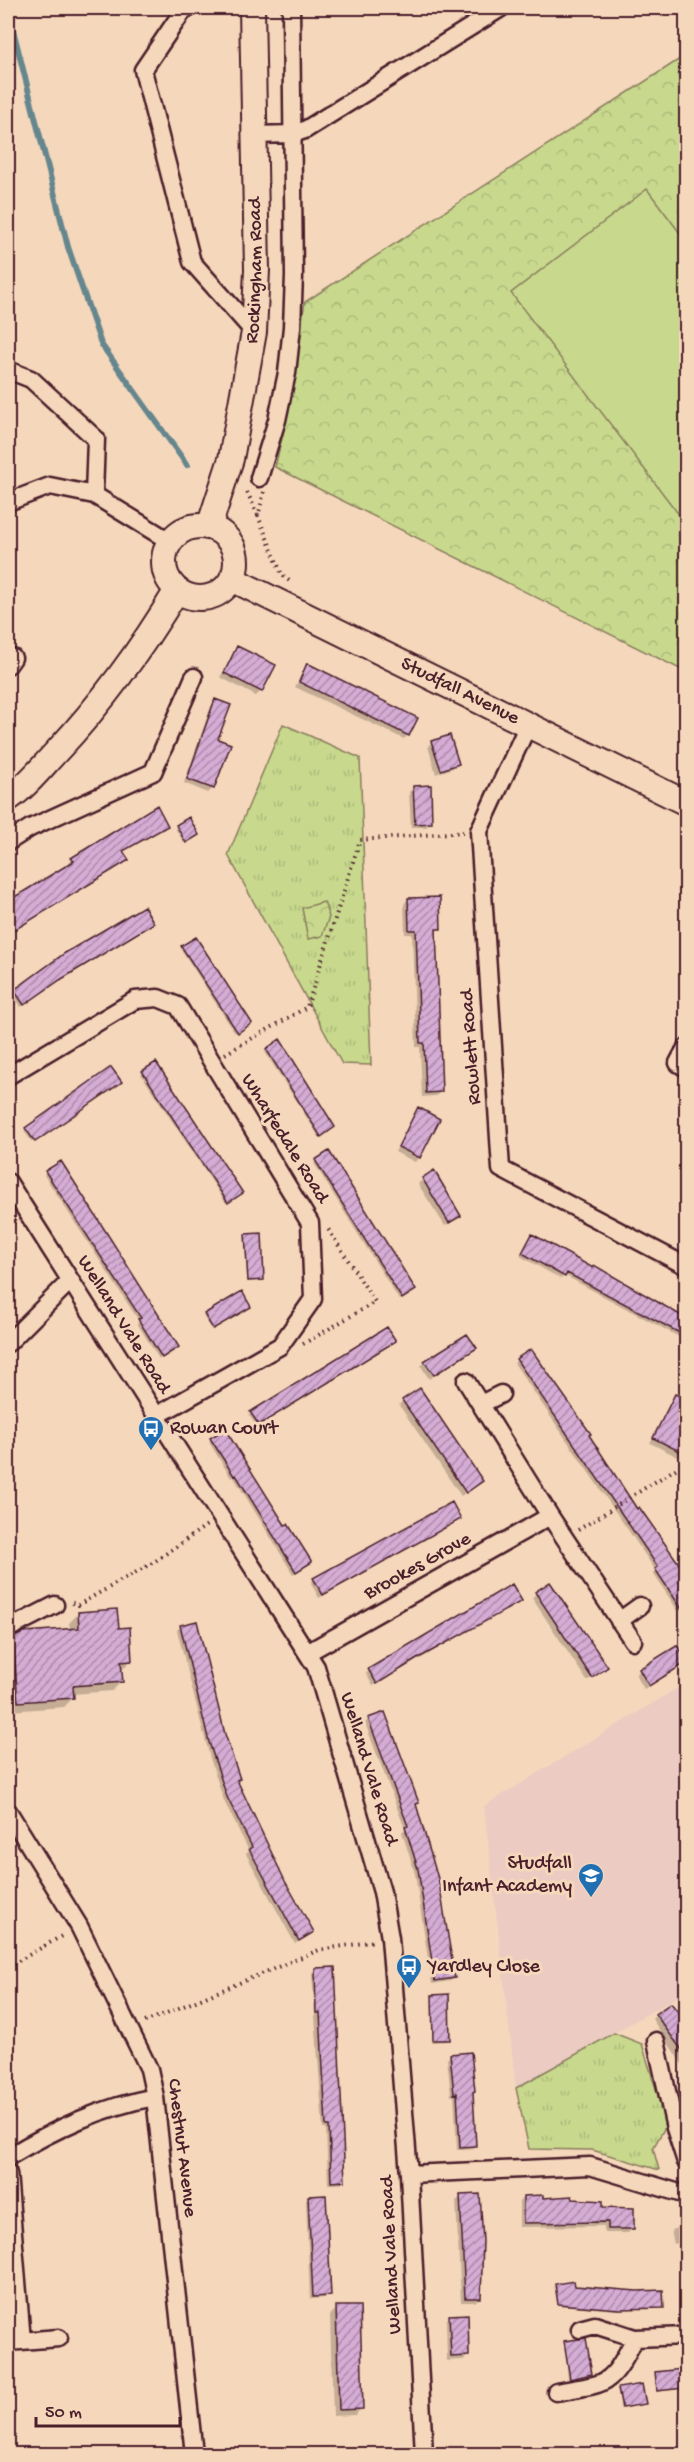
<svg xmlns="http://www.w3.org/2000/svg" width="694" height="2462" viewBox="0 0 694 2462" font-family="'Gochi Hand',sans-serif">
	<style>
		.built { fill: #ebcbc2 }
		.grass { fill: url(#grass-tufts); stroke: #897c5c; stroke-width: 1.5 }
		.park { fill: url(#park-crowns); stroke: #897c5c; stroke-width: 1.5 }
		.pitch { fill: #c8d98d; stroke: #897c5c; stroke-width: 1.5 }
		.shadow { fill: #0003 }
		.lines { fill: none; stroke-linecap: round; stroke-linejoin: round }
		.stream { stroke: #66868e; stroke-width: 6 }
		.building { fill: url(#building-hatch); stroke: #4a1f2b; stroke-width: 1.5 }
		.street-casing { stroke: #4a1f2b; stroke-width: 21 }
		.secondary-casing { stroke: #4a1f2b; stroke-width: 28 }
		.path { stroke: #4a1f2b; stroke-width: 4; stroke-dasharray: 1.5 4.5; stroke-linecap: butt }
		.street { stroke: #f5d8bb; stroke-width: 16 }
		.secondary { stroke: #f5d8bb; stroke-width: 24 }
		.labels { text-anchor: middle; dominant-baseline: central; stroke-width: 6; stroke-linejoin: round; paint-order: stroke }
		.street-label { font-size: 20px; fill: #4a1f2b; stroke: #f5d8bb }
		.poi-label { font-size: 20px; fill: #4a1f2b; stroke: #f5d8bb; text-anchor: start }
	</style>
	<defs>
		<pattern id="grass-tufts" width="24" height="20" patternUnits="userSpaceOnUse" patternTransform="scale(1.5)"><rect width="24" height="20" fill="#c8d98d"/><path d="M3 7l-1-3M5 7V3M7 7l1-3M15 17l-1-3M17 17v-4M19 17l1-3" fill="none" stroke="#adba7a"/></pattern>
		<pattern id="park-crowns" width="20" height="18" patternUnits="userSpaceOnUse" patternTransform="scale(1.5)"><rect width="20" height="18" fill="#c8d98d"/><path d="M2 6a3 3 0 1 1 6 0M12 15a3 3 0 1 1 6 0" fill="none" stroke="#adba7a"/></pattern>
		<pattern id="building-hatch" width="6" height="6" patternUnits="userSpaceOnUse" patternTransform="scale(1.5)"><rect width="6" height="6" fill="#d4acd4"/><path d="M-1 1l2-2M0 6l6-6M5 7l2-2" fill="none" stroke="#ae8bac"/></pattern>
	</defs>
	<rect width="100%" height="100%" fill="#f5d8bb"/>
	<filter id="ink" filterUnits="userSpaceOnUse"><feTurbulence type="fractalNoise" baseFrequency=".0167" numOctaves="2"/><feDisplacementMap in="SourceGraphic" scale="12" xChannelSelector="R" yChannelSelector="G"/><feConvolveMatrix kernelMatrix="1 2 1 2 8 2 1 2 1" color-interpolation-filters="sRGB"/></filter>
	<g filter="url(#ink)">
		<path class="built" d="M686,1683V1992L516,2088L484,1806Z"/>
		<path class="grass" d="M283,724L360,758L371,1065L342,1064L228,855Z
			M614,2033L642,2044L667,2124L653,2148L659,2170L592,2150L529,2149L516,2088Z"/>
		<path class="park" d="M686,55V672L275,467L287,417L305,302Z
			M324,902L329,917L322,936L308,939L302,908Z"/>
		<path class="pitch" d="M647,189L686,241V524L511,293Z"/>
		<path class="shadow" d="M238,647L261,691L256,696L220,677Z
			M307,665L408,735L404,739L295,687Z
			M216,701L213,788L208,793L184,783L211,706Z
			M432,742L457,764L453,768L436,774L428,746Z
			M414,787L431,822L426,827H411L409,792Z
			M167,826L122,852L127,860L122,865L8,933V902L69,866L68,863L72,859Z
			M177,826L196,837L184,843L175,828Z
			M408,899L440,928L435,933L441,1091L436,1096L422,1097L420,1047H416L412,934H405L404,904Z
			M182,947L248,1025L235,1033L181,949Z
			M55,982L21,1007L13,993L15,991Z
			M267,1050L332,1129L319,1137L265,1052Z
			M143,1073L239,1195L226,1203L141,1074Z
			M118,1083L32,1142L24,1131L26,1129Z
			M418,1109L419,1157L415,1162L395,1152Z
			M328,1153L412,1292L399,1300L314,1163Z
			M46,1172L174,1349L159,1359L137,1323L139,1321L44,1175Z
			M423,1179L460,1216L455,1220L445,1226L418,1184Z
			M532,1235L686,1320V1349L678,1344L681,1338L564,1275L561,1279L520,1256Z
			M246,1236L263,1279L261,1281L247,1282Z
			M247,1308L211,1330L203,1316L205,1315Z
			M393,1343L256,1425L249,1415L251,1413Z
			M475,1348L429,1379L421,1366L425,1362Z
			M517,1360L588,1435L686,1605L678,1611L653,1573L656,1571L514,1363Z
			M676,1395L686,1400V1461L650,1443Z
			M403,1401L481,1481L477,1485L461,1496L399,1405Z
			M211,1439L307,1565L293,1574L233,1476L231,1478L209,1442Z
			M459,1518L319,1598L311,1583L314,1579Z
			M536,1593L601,1671L587,1681L532,1598Z
			M520,1601L373,1686L366,1674L369,1670Z
			M78,1614L131,1660L122,1670L121,1682L112,1691L73,1694V1698L64,1707L9,1711L8,1646L14,1640L70,1630L69,1623Z
			M181,1626L236,1781L284,1882L313,1932L295,1944L246,1854L249,1851L224,1801L210,1758L177,1630Z
			M686,1661L644,1689L636,1675L640,1670Z
			M369,1719L418,1802L415,1805L454,1978L450,1981L432,1984L415,1874L402,1832L405,1829L365,1723Z
			M316,1969L344,2181L340,2184H328L326,2129H323L312,1973Z
			M433,1996L449,2039L447,2041L432,2042Z
			M656,2015L686,2027V2070L652,2019Z
			M451,2055L472,2093L474,2146L471,2149L457,2150L454,2096H451L447,2059Z
			M686,2090V2104L683,2094Z
			M309,2197L329,2295L326,2298L310,2299L306,2200Z
			M461,2197L479,2298L475,2302H461L456,2201Z
			M523,2197L571,2200L601,2209L632,2229L628,2233H604V2226L519,2227V2202Z
			M686,2225V2241L674,2244L671,2230Z
			M556,2286L637,2293L662,2307L616,2310L557,2305Z
			M337,2308L362,2408L355,2415L333,2416L330,2315Z
			M450,2316L468,2356L463,2360L447,2361L446,2321Z
			M565,2342L591,2374L589,2376L568,2380Z
			M686,2370V2388L656,2392V2373Z
			M619,2390L645,2403L620,2409Z
			M686,2449V2454H677L679,2451Z
			M584,2453H600V2454H583Z"/>
		<g class="lines">
			<path class="stream" d="M8,10L68,247L101,344L187,465"/>
		</g>
		<path class="building" d="M237,646L276,665L262,692L224,673Z
			M307,663L418,718L409,736L299,682Z
			M215,699L231,705L218,739L231,744L214,789L187,779Z
			M450,735L459,764L441,770L431,741Z
			M431,785L432,823L415,824L413,786Z
			M157,805L168,826L123,851L129,860L8,934V901L74,861L71,858Z
			M189,817L199,835L186,843L176,825Z
			M440,897L441,929H436L442,1092L426,1093L424,1043H420L416,930H409L408,898Z
			M144,906L154,923L60,980L24,1005L14,990L65,953Z
			M196,937L252,1023L238,1033L181,946Z
			M280,1039L335,1127L321,1137L266,1049Z
			M156,1062L243,1193L228,1203L142,1071Z
			M111,1067L122,1082L35,1142L25,1128Z
			M418,1107L440,1119L420,1158L398,1147Z
			M329,1151L416,1290L402,1299L315,1160Z
			M61,1161L179,1347L162,1358L138,1319L141,1318L45,1171Z
			M434,1170L461,1216L449,1223L422,1178Z
			M262,1233L264,1280L248,1281L245,1234Z
			M532,1234L593,1268L594,1265L687,1319V1337L567,1273L565,1277L522,1253Z
			M242,1291L251,1307L213,1329L204,1314Z
			M387,1327L396,1341L259,1425L250,1412Z
			M467,1334L477,1348L434,1375L424,1361Z
			M531,1349L591,1434L589,1435L637,1509L639,1507L687,1575V1617L655,1569L658,1567L516,1359Z
			M420,1388L483,1481L466,1493L402,1400Z
			M675,1394L687,1399V1455L653,1438Z
			M225,1429L285,1525L288,1524L312,1562L296,1572L236,1475L234,1476L210,1438Z
			M452,1502L461,1519L323,1595L313,1578Z
			M550,1582L608,1667L592,1678L535,1592Z
			M512,1584L522,1601L417,1659L377,1684L368,1669Z
			M117,1609L119,1628L130,1627L132,1661L121,1662L123,1682L73,1686L74,1698L18,1702L13,1638L24,1632L79,1628L78,1612Z
			M197,1621L225,1734L240,1779L237,1780L285,1881L314,1932L299,1941L249,1849L252,1847L227,1797L209,1742L180,1625Z
			M678,1645L687,1662L649,1686L639,1669Z
			M385,1712L419,1803L416,1804L439,1882L455,1978L435,1981L418,1869L405,1827L408,1826L368,1718Z
			M335,1967L345,2181L331,2182L329,2126H326L320,2013H316L315,1968Z
			M449,1994L450,2040H433L432,1995Z
			M671,2003L687,2024V2057L655,2014Z
			M471,2052L475,2091L473,2092L476,2146L460,2147L457,2093L454,2094L450,2054Z
			M480,2194L483,2241L481,2298H465L460,2195Z
			M326,2195L331,2296L313,2297L308,2196Z
			M543,2195V2198L572,2196L573,2199L603,2201V2207L634,2208V2229H608V2222L523,2223V2196Z
			M574,2281L575,2286L637,2291L663,2290L664,2308L619,2309L558,2304L555,2284Z
			M336,2306H360L363,2409L339,2410Z
			M468,2314L469,2356L451,2357L449,2315Z
			M586,2338L592,2374L570,2379L564,2341Z
			M682,2369L684,2388L657,2391L655,2372Z
			M642,2384L646,2404L622,2408L618,2388Z"/>
		<g class="lines">
			<defs>
				<path id="street" d="M188,8L183,11L143,70L192,262L254,332
					M254,135L293,134L305,130L501,8
					M8,370L31,379L96,439L94,495
					M259,478L277,420L287,373L292,327L294,276L291,8
					M8,502L50,486L94,495L171,542
					M8,665L13,658
					M528,725L479,831L501,1169L686,1266
					M8,842L30,828L153,772L194,677
					M686,1048L678,1063L686,1068
					M8,1076L135,1000L158,998L178,1006L310,1223L313,1299L280,1346L156,1416
					M8,1182L316,1667L382,1892L390,1938L409,2174L424,2454
					M8,1343L70,1281
					M466,1381L550,1516
					M481,1404L501,1394
					M619,1621L640,1606
					M8,1629L55,1605
					M307,1653L550,1516L633,1641
					M8,1811L79,1926L149,2069L155,2097L194,2454
					M656,2041L675,2128L686,2162
					M8,2157C55,2129 101,2107 155,2097
					M8,2173L22,2341
					M409,2174L590,2166L686,2195
					M580,2329L595,2325L635,2338
					M8,2342L59,2338
					M556,2392C609,2383 610,2387 635,2338L686,2336"/>
				<g id="secondary">
					<circle cx="200" cy="562" r="36"/>
					<path id="s1" d="M209,527L231,459L254,332L257,270L252,8"/>
					<path id="s2" d="M232,579L686,803"/>
					<path d="M8,799C27,786 41,768 57,751C103,702 142,648 177,590"/>
				</g>
			</defs>
			<use href="#street" class="street-casing"/>
			<use href="#secondary" class="secondary-casing"/>
			<path class="path" d="M247,492L258,515
				M264,492L258,516L282,575L292,583
				M225,1054L307,1007L360,840L463,832
				M303,1344L375,1302L328,1229
				M578,1530L677,1468L686,1471
				M72,1603L78,1605L154,1562L207,1525
				M8,1967L65,1934
				M145,2022L319,1950L375,1941"/>
			<use href="#street" class="street"/>
			<use href="#secondary" class="secondary"/>
		</g>
	</g>
	<defs>
		<symbol id="bus-pin" viewBox="-11 -11 22 30"><path d="M0 17L-7.5 6A9.5 9.5 0 1 1 7.5 6Z" fill="#1f6fb2" stroke="#f5d8bb"/><path d="M-5-6H5V4H4V6H2V4H-2V6H-4V4H-5ZM-3.5-4V0h7V-4ZM-3.5 1.2v1.5H-2V1.2ZM2 1.2v1.5H3.5V1.2Z" fill="#fff"/></symbol>
		<symbol id="school-pin" viewBox="-11 -11 22 30"><path d="M0 17L-7.5 6A9.5 9.5 0 1 1 7.5 6Z" fill="#1f6fb2" stroke="#f5d8bb"/><path d="M0-5L7-2L0 1L-7-2ZM-4 1L0 2.5L4 1V4Q0 6-4 4Z" fill="#fff"/></symbol>
	</defs>
	<g fill-rule="evenodd">
		<use href="#bus-pin" x="136" y="1414" width="30" height="40"/>
		<use href="#school-pin" x="576" y="1861" width="30" height="40"/>
		<use href="#bus-pin" x="394" y="1952" width="30" height="40"/>
	</g>
	<g class="labels">
		<g class="street-label">
			<text stroke="none"><textPath href="#s1" startOffset="262">Rockingham Road</textPath></text>
			<text stroke="none"><textPath href="#s2" startOffset="254">Studfall Avenue</textPath></text>
			<text transform="translate(472 1047) rotate(-94)">Rowlett Road</text>
			<text transform="translate(284 1139) rotate(58)">Wharfedale Road</text>
			<text transform="translate(123 1325) rotate(58)">Welland Vale Road</text>
			<text transform="translate(418 1567) rotate(-29)">Brookes Grove</text>
			<text transform="translate(368 1769) rotate(73)">Welland Vale Road</text>
			<text transform="translate(181 2148) rotate(83)">Chestnut Avenue</text>
			<text transform="translate(392 2255) rotate(-93)">Welland Vale Road</text>
		</g>
		<g class="poi-label">
			<text x="170" y="1429">Rowan Court</text>
			<text x="572" y="1864" text-anchor="end">Studfall<tspan x="572" dy="23">Infant Academy</tspan></text>
			<text x="428" y="1967">Yardley Close</text>
		</g>
	</g>
	<rect width="694" height="2462" fill="none" stroke="#f5d8bb" stroke-width="30"/>
	<rect x="15" y="15" width="664" height="2432" fill="none" stroke="#4a1f2b" stroke-width="2" filter="url(#ink)"/>
	<path d="M36 2417v9h144v-9" fill="none" stroke="#4a1f2b" stroke-width="3"/>
	<text x="45" y="2417" font-size="18" fill="#4a1f2b" stroke="#f5d8bb" stroke-width="4.5" paint-order="stroke">50 m</text>
</svg>
